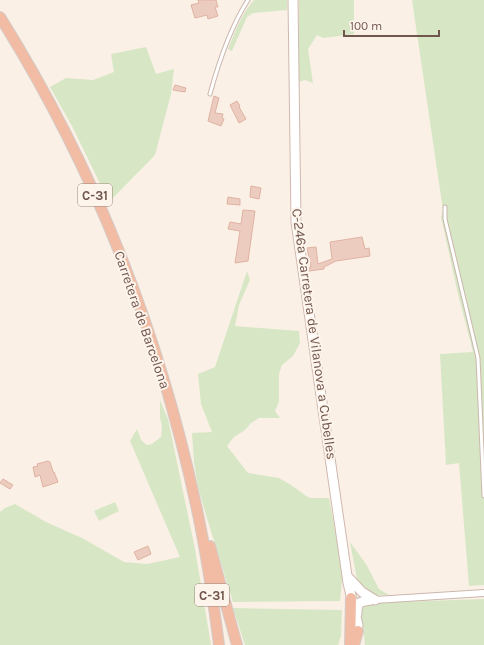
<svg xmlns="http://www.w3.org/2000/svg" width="484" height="645" viewBox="0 0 484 645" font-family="Karla,sans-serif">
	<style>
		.green { fill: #d7e7c5 }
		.building { fill: #edccc0; stroke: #dfb2a2 }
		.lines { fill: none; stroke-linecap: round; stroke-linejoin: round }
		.service-casing { stroke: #cbb7ad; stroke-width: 5 }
		.minor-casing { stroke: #cbb7ad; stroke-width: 8 }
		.secondary-casing { stroke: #d0b8ae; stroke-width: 11 }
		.trunk-casing { stroke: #d4ccca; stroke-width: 12 }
		.service { stroke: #fff; stroke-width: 3 }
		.minor { stroke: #fff; stroke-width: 6 }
		.secondary { stroke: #fff; stroke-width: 9 }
		.trunk { stroke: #f1bca3; stroke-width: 10 }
		.labels { text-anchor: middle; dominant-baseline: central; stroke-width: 4; stroke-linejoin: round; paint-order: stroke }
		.shield { fill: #fdf4ec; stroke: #9b857d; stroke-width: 1 }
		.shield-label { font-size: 13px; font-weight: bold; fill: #71564d }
		.street-label { font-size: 14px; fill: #71564d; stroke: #fdf4ec }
	</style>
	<rect width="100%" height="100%" fill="#faf0e6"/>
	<path class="green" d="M254,0H287V10L253,13L247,17L232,51L228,49C235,32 241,14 254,0Z
		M299,0H354V34L323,38L317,35L308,49L313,83L305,80L299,82Z
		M412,0H484V585L469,586L459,463L446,465L440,354L473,352L458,294L441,217L443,210Z
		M146,47L156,74L174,69L171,94L155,155L109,202L72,126L50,87L66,78L93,80L114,72L111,54Z
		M247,271L250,280L239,305L235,326L299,331L300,343L293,356L282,365L279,374V402L275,411L280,418H259L251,423L245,430L234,437L227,446L248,473L279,478L291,485L305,495L310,498H329L343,572L340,601L233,602L206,515L198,487L194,462L192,433L212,432L201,404L198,374L215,367Z
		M160,400L168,419L195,549L211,645H0V512L5,508L15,504L46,522L84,539L124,562L147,564L180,557L130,441L137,429L141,440L147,445L152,444L161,437L162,426L160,418Z
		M115,502L119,511L99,521L94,511Z
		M350,542L366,564L379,589L389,595H373L358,584Z
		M484,599V645H365L360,605L367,603Z
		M233,608L342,610L341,636L338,645H245Z"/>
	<path class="building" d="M198,0H216L218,7H215L218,16L208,19L207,15L195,18L191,5L199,3Z
		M175,85L186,88L185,92L173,90Z
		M214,96L219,98L215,113L223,114L222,118L224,119L221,126L208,121Z
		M237,101L240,106L239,107L246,119L239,123L230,105Z
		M251,186L261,188L259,199L250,197Z
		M228,197L240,199V205L227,204Z
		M243,210L255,211L248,261L235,263L240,231L228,229L230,222L241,224Z
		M362,237L365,249L369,248L370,256L336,261L324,267V269L309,271V268L311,267L307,248L316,247L318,264L332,259L330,242Z
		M48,461L50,462L53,472H54L58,482L43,487L40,475L35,477L33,467L38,466L37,464Z
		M3,479L13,485L10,489L0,483Z
		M148,546L151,554L138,560L134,552Z"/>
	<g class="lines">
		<defs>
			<path id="service" d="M210,94C219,61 230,28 248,0
				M445,207V219L478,358L484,496"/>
			<path id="minor" d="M375,600L484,593"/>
			<path id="secondary" d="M293,0L296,222L348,583L358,625
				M348,577L362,592L375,600
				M357,614C357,601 360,602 371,600"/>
			<path id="trunk" d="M0,17C94,167 159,333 196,505C206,551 213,598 219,645
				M210,546L237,645
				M350,645L351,598
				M354,645L358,631"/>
		</defs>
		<use href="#service" class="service-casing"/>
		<use href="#minor" class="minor-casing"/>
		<use href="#secondary" class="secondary-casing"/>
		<use href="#trunk" class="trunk-casing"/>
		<use href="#service" class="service"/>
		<use href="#minor" class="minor"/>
		<use href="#secondary" class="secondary"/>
		<use href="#trunk" class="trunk"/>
	</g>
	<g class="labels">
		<g class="shield">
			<rect x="78" y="184" width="34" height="22" rx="3"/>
			<rect x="195" y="584" width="34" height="22" rx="3"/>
		</g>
		<g class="shield-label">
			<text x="95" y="195">C-31</text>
			<text x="212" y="595">C-31</text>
		</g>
		<g class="street-label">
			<text transform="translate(142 320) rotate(71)">Carretera de Barcelona</text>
			<text transform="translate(314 334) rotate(82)">C-246a Carretera de Vilanova a Cubelles</text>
		</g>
	</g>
	<path d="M344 30v6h95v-6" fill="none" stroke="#71564d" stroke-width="2"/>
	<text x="350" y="30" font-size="12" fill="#71564d" stroke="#fdf4ec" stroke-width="3" paint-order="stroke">100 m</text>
</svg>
